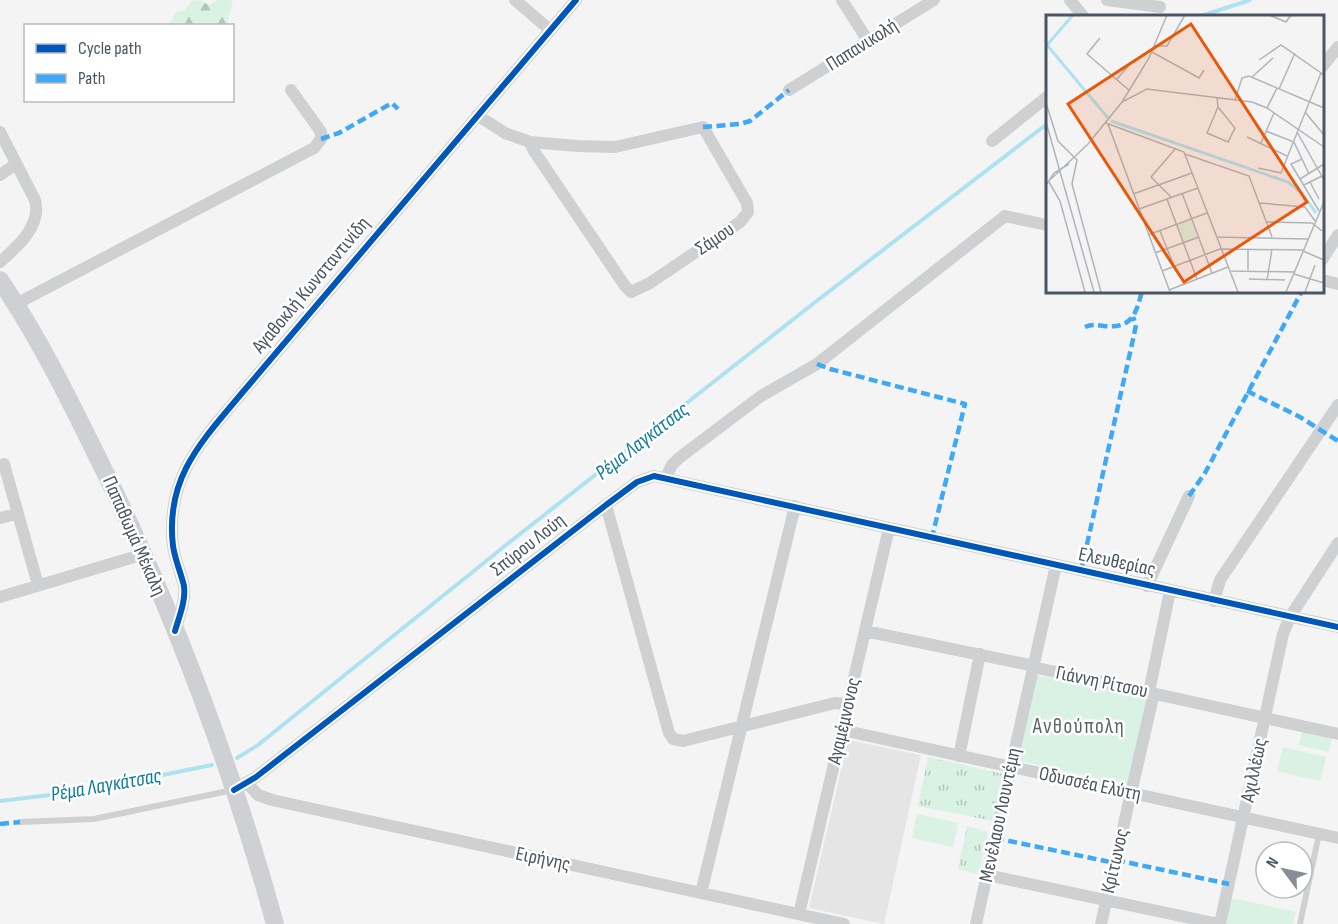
<svg xmlns="http://www.w3.org/2000/svg" width="1338" height="924" viewBox="0 0 1338 924" font-family="'Sofia Sans Condensed',sans-serif">
	<style>
		.education { fill: #e6e5e6 }
		.grass { fill: url(#grass-tufts) }
		.forest { fill: url(#forest-firs) }
		.park { fill: #d9f2e3 }
		.lines { fill: none; stroke-linecap: round; stroke-linejoin: round }
		.stream { stroke: #aee2f0; stroke-width: 4 }
		.lane { stroke: #ced0d2; stroke-width: 6 }
		.street { stroke: #ced0d2; stroke-width: 12 }
		.secondary { stroke: #ced0d4; stroke-width: 18 }
		.quiet { stroke: #3fa9f5; stroke-width: 4.5; stroke-dasharray: 9 4.5; stroke-linecap: butt }
		.cycleway-casing { stroke: #fff; stroke-width: 10 }
		.cycleway { stroke: #0057b8; stroke-width: 6 }
		.labels { text-anchor: middle; dominant-baseline: central; stroke-width: 5; stroke-linejoin: round; paint-order: stroke }
		.street-label { font-size: 20px; fill: #4a5661; stroke: #fff }
		.water-label { font-size: 21px; font-style: italic; fill: #0c7c9b; stroke: #fff }
		.neighbourhood-label { font-size: 21px; letter-spacing: 1.5px; fill: #5f6368; stroke: #fff }
		.inset-river { fill: none; stroke: #aee2f0; stroke-width: 3 }
		.inset-road { fill: none; stroke: #b0b5b9; stroke-width: 1.5 }
		.view { fill: #e8590c; fill-opacity: 0.15; stroke: #e8590c; stroke-width: 3 }
		.inset-edge { fill: none; stroke: #4a5661; stroke-width: 3 }
	</style>
	<defs>
		<pattern id="grass-tufts" width="24" height="20" patternUnits="userSpaceOnUse" patternTransform="scale(1.5)"><rect width="24" height="20" fill="#d9f2e3"/><path d="M3 7l-1-3M5 7V3M7 7l1-3M15 17l-1-3M17 17v-4M19 17l1-3" fill="none" stroke="#b2c7bb"/></pattern>
		<pattern id="forest-firs" width="22" height="20" patternUnits="userSpaceOnUse" patternTransform="scale(1.5)"><rect width="22" height="20" fill="#d9f2e3"/><path d="M5 1l3.5 6h-7zM16 11l3.5 6h-7z" fill="#b2c7bb"/></pattern>
	</defs>
	<rect width="100%" height="100%" fill="#f4f4f4"/>
	<path class="education" d="M848,740L921,755L884,924L809,908Z"/>
	<path class="grass" d="M928,757L1004,774L993,821L918,806Z
		M967,826L988,832L979,874L958,869Z"/>
	<path class="forest" d="M200,0L209,5L217,0H233L227,25H169L175,13L185,10L191,1Z"/>
	<path class="park" d="M1037,675L1148,699L1129,785L1019,761Z
		M1302,730L1332,737L1329,752L1299,745Z
		M1283,747L1326,757L1320,781L1277,771Z
		M917,814L958,823L953,847L912,838Z
		M1231,898L1296,912L1293,924H1226Z"/>
	<g class="lines">
		<path class="stream" d="M1201,16L1250,0
			M237,758L258,745L506,545L814,303L1047,124
			M0,801L83,791L212,765"/>
		<path class="lane" d="M20,822L94,819L233,790
			M1300,924L1319,834"/>
		<path class="street" d="M515,0L550,30
			M842,0L868,41
			M1070,0L1083,16
			M1107,0L1160,7
			M1322,67L1338,47
			M789,90L934,0
			M477,115L505,133L530,142L534,151L625,286L631,292L650,283L740,222L748,212L747,203L703,127L615,147L578,146L530,142
			M0,132L35,200C42,226 17,247 0,262
			M992,141L1047,97
			M0,175L16,164
			M1322,260L1338,235
			M1322,280L1338,284
			M16,304L314,148L321,139V132L291,90
			M4,464L38,585
			M666,477L672,465L679,458L761,396L817,364L1005,216L1047,225
			M606,505L669,733L673,739L683,741L835,703L848,704
			M0,518L17,514
			M1147,586L1189,496
			M0,597L144,554
			M1214,601L1220,580L1338,405
			M175,631C179,617 186,601 184,586C181,573 175,560 173,546C165,478 201,442 242,393L576,0
			M865,631L1025,664L1042,669L1338,734
			M1149,692L1170,591
			M842,730L1338,838
			M959,756L980,654
			M247,783L258,795L272,800L844,924
			M234,790L256,777L606,505L637,482L654,476L1338,627
			M987,875L1219,924
			M701,893L795,506
			M799,914L889,528
			M976,924L1056,565
			M1101,924L1154,693
			M1220,924L1283,634L1290,617L1338,543"/>
		<path class="secondary" d="M0,280C38,336 68,397 98,458C172,607 231,764 275,924"/>
		<path class="quiet" d="M703,127L740,124L750,121L789,90
			M321,139L339,133L392,103L398,109
			M1085,327C1092,324 1097,325 1104,326C1132,329 1136,314 1142,291
			M817,364L830,369L965,404L932,537
			M1247,391L1300,417L1338,441
			M1189,496L1205,473L1302,291
			M1081,571L1134,335L1136,325L1133,317
			M0,824L20,822
			M995,838L1115,863
			M1116,860L1229,884"/>
		<defs>
			<path id="cycleway" d="M175,631C179,617 186,601 184,586C181,573 175,560 173,546C165,478 201,442 242,393L576,0
				M234,790L256,777L606,505L637,482L654,476L1338,627"/>
		</defs>
		<use href="#cycleway" class="cycleway-casing"/>
		<use href="#cycleway" class="cycleway"/>
	</g>
	<g class="labels">
		<g class="street-label">
			<text transform="translate(862 45) rotate(-32)">Παπανικολή</text>
			<text transform="translate(715 239) rotate(-34)">Σάμου</text>
			<text transform="translate(311 285) rotate(-50)">Αγαθοκλή Κωνσταντινίδη</text>
			<text transform="translate(134 536) rotate(66)">Παπαθωμά Μέκαλη</text>
			<text transform="translate(528 545) rotate(-38)">Σπύρου Λούη</text>
			<text transform="translate(1117 562) rotate(12)">Ελευθερίας</text>
			<text transform="translate(1102 682) rotate(12)">Γιάννη Ρίτσου</text>
			<text transform="translate(844 721) rotate(-77)">Αγαμέμνονoς</text>
			<text transform="translate(1254 770) rotate(-78)">Αχιλλέως</text>
			<text transform="translate(1090 784) rotate(12)">Οδυσσέα Ελύτη</text>
			<text transform="translate(1000 815) rotate(-78)">Μενέλαου Λουντέμη</text>
			<text transform="translate(543 859) rotate(12)">Ειρήνης</text>
			<text transform="translate(1115 861) rotate(-77)">Κρίτωνος</text>
		</g>
		<g class="water-label">
			<text transform="translate(642 441) rotate(-38)">Ρέμα Λαγκάτσας</text>
			<text transform="translate(106 785) rotate(-10)">Ρέμα Λαγκάτσας</text>
		</g>
		<g class="neighbourhood-label">
			<text x="1079" y="726">Ανθούπολη</text>
		</g>
	</g>
	<g transform="translate(1046 15)">
		<rect width="278" height="278" fill="#f4f4f4"/>
		<path d="M145,205L151,222L138,227L132,210Z" fill="#d9f2e3"/>
		<path class="inset-river" d="M27,0L1,30L62,103M65,106L242,167L255,177L270,198"/>
		<path class="inset-road" d="M223,0L240,7L245,0M54,23L41,39L84,76M109,31H121L139,0M106,37L153,63L158,55M213,45L235,30L278,60M206,62L227,43M71,64L84,49M233,74L249,38M171,82L172,92L161,118L182,127L189,113L172,92M189,85L196,63L203,61L278,93M76,87L101,74L206,87L221,93L278,132M0,88L12,126L31,145L26,169L55,277M221,93L231,73M259,97L278,120M0,107L48,277M60,108L138,137L192,277M62,109L124,277M220,116L248,127L263,159M251,117L278,165M201,122L241,141M215,128L228,98M139,139L203,161L226,222M256,144L245,149L273,196M212,153L235,158L275,58M5,164L42,129L76,87L103,43L121,0M254,164L278,149M3,167L14,186L39,277M264,167L273,184M0,170L8,158L23,149M258,170L276,161M136,178L166,258M87,179L146,158M125,182L105,162L130,133M121,184L151,264M214,188L259,192L269,206M93,194L152,173M221,207L266,208L276,216M114,216L128,251M102,220L161,198M170,222L262,224M202,234V255M257,236L278,245M109,238L153,222M116,256L174,234L257,235M183,256L249,257M248,259L278,268M203,264L239,265M221,265L226,234M123,275L182,252M240,277L278,187M259,277L269,250"/>
		<path class="view" d="M145,9L261,187L138,267L22,89Z"/>
		<rect width="278" height="278" class="inset-edge"/>
	</g>
	<rect x="24" y="24" width="210" height="78" fill="#ffffff" stroke="#b7bbc0" stroke-width="1.5"/>
	<rect x="36" y="44" width="30" height="9" fill="#0057b8" stroke="#b7bbc0" stroke-width="1.5"/>
	<text x="78" y="54" font-size="18" fill="#4a5661">Cycle path</text>
	<rect x="36" y="74" width="30" height="9" fill="#3fa9f5" stroke="#b7bbc0" stroke-width="1.5"/>
	<text x="78" y="84" font-size="18" fill="#4a5661">Path</text>
	<g transform="translate(1284 870) rotate(303)"><circle r="28" fill="#ffffff" stroke="#b7bbc0" stroke-width="1.5"/>
	<path d="M0-4.5L10 22L0 15L-10 22Z" fill="#868d94"/>
	<text y="-9" font-size="16" font-weight="bold" text-anchor="middle" fill="#4a5661">N</text>
	</g>
</svg>
